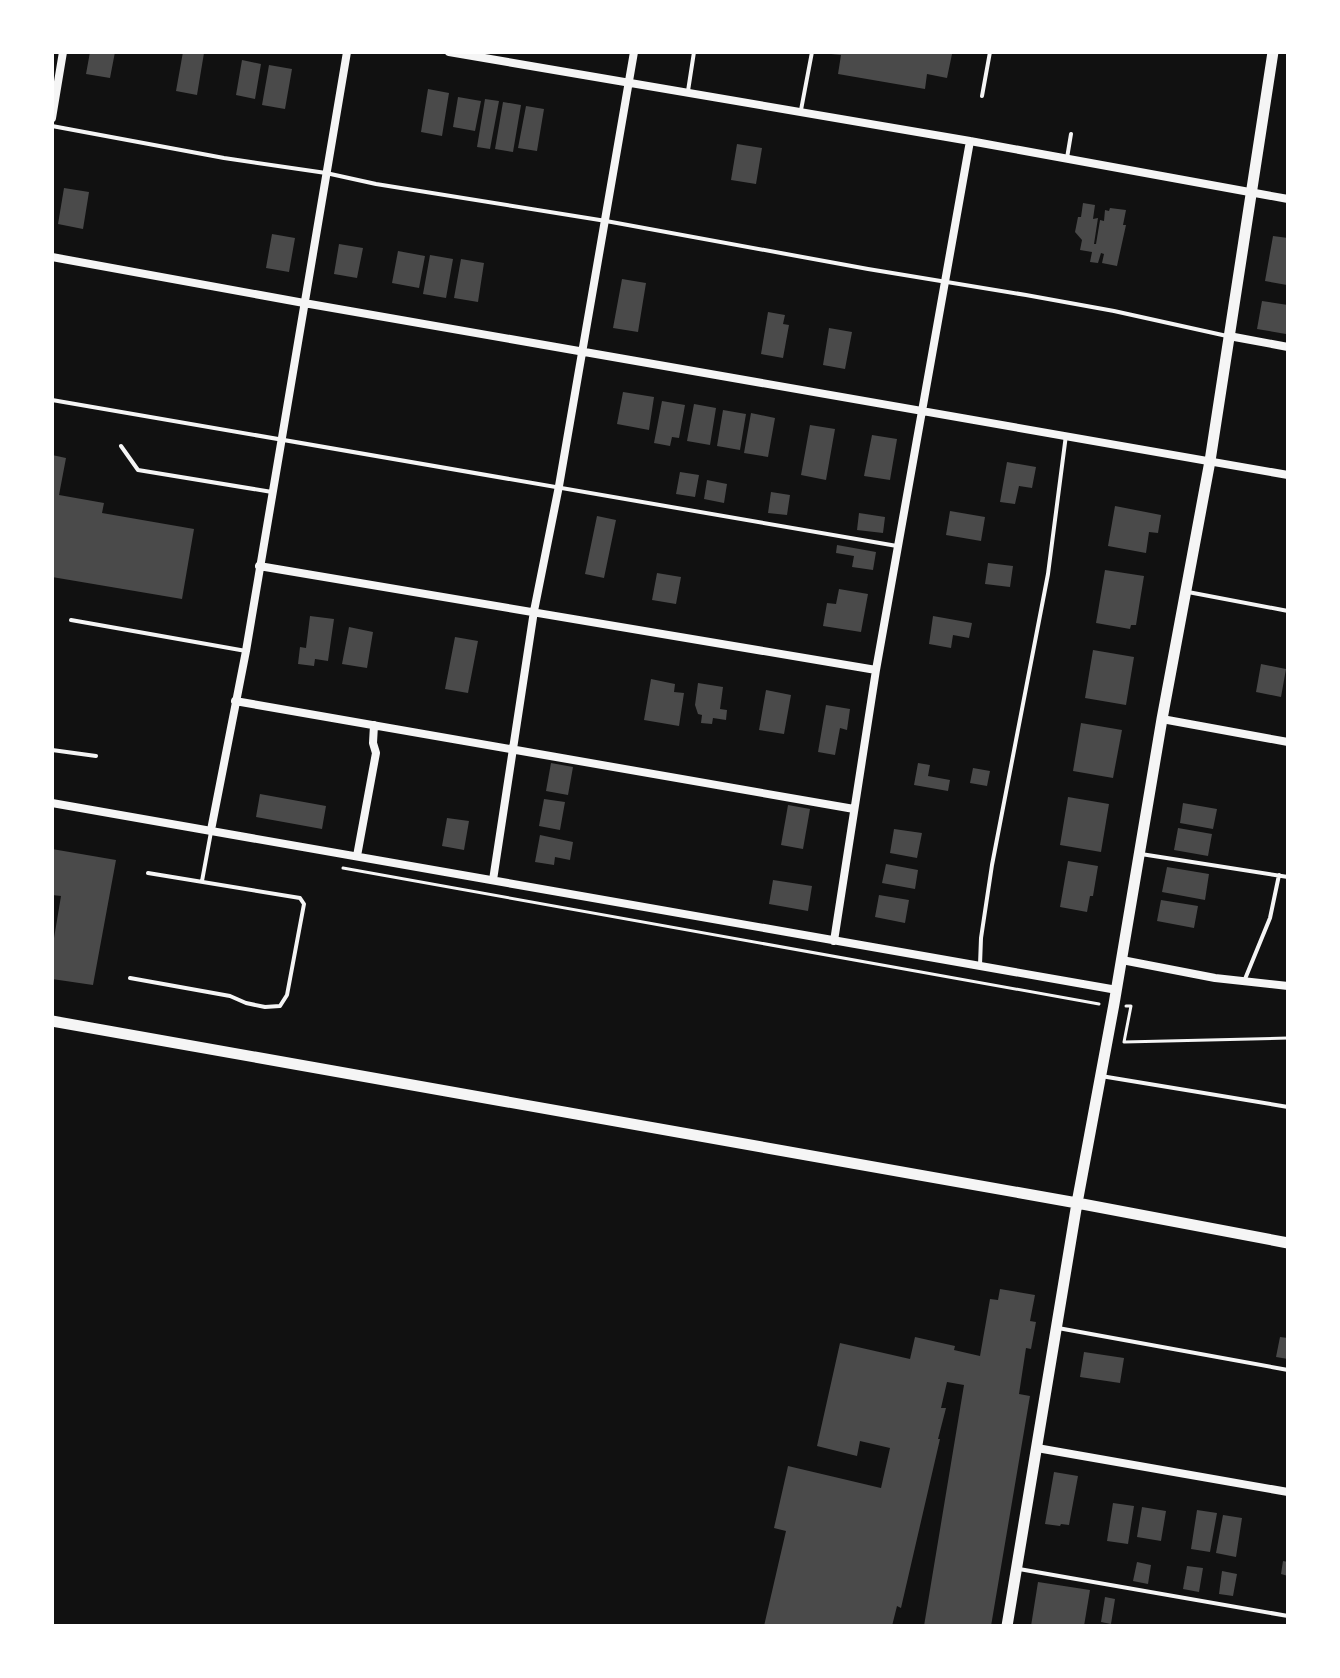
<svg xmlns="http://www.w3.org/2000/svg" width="1340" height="1678" viewBox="0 0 1340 1678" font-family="Montserrat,sans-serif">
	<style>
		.building { fill: #4a4a4a }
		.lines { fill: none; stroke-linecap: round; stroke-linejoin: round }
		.path { stroke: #f5f5f5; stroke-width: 3 }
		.service { stroke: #f5f5f5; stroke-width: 4 }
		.minor { stroke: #f5f5f5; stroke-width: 8 }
		.tertiary { stroke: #f5f5f5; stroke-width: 11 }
	</style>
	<rect width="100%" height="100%" fill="#111"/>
	<path class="building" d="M90,52H115L110,78L86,74Z
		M183,52L204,53L197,95L176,91Z
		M831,52H940L952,54L947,78L927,74L925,89L838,74L841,55L831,54Z
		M242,60L261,64L255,99L236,95Z
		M269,65L292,69L285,109L262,105Z
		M428,89L449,93L442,136L421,132Z
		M458,97L481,101L475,131L453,127Z
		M485,99L499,101L490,149L477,147Z
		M503,102L521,105L513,152L495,149Z
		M526,106L544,109L537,151L518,148Z
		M737,144L762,148L756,184L731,180Z
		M64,188L89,192L83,229L58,224Z
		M1083,203L1095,205L1093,219L1098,218L1094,244H1096L1100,220L1104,221L1105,210L1109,211L1110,208L1126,210L1123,225H1126L1117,266L1102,263L1104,254L1101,253L1098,263L1090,262L1092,252L1080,250L1082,240L1075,232L1078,217H1081Z
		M272,234L295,238L289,272L266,268Z
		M1273,236L1288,238L1287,285L1265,281Z
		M339,244L363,248L357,278L334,274Z
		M398,251L425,256L419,288L392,283Z
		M430,255L453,259L446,298L423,294Z
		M461,259L484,263L478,302L454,298Z
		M622,279L646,283L638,332L613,328Z
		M1262,301L1288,305L1286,334L1257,329Z
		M768,312L785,315L783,324L789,325L783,358L761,354Z
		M829,328L852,332L845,369L823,365Z
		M623,392L654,397L649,430L617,424Z
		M662,401L685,405L679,438L672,437L670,446L654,443Z
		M694,404L716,408L710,445L687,441Z
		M723,410L746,414L740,450L717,446Z
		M751,413L775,418L768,457L744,453Z
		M810,425L835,429L826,480L801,475Z
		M872,435L897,439L890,480L864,476Z
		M52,455L66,458L59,495L104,503L102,513L194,529L182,599L52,577Z
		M1007,462L1036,467L1032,488L1019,486L1015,504L1000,502Z
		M680,472L699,475L695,497L676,494Z
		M707,480L727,484L724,503L704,499Z
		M771,492L790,495L787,515L768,513Z
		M1115,506L1161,515L1158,533L1149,532L1146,553L1108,546Z
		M950,511L985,517L981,541L946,535Z
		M859,513L885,517L883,533L857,530Z
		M597,516L616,520L604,578L585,574Z
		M837,545L876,552L873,570L852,567L854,556L836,553Z
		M988,563L1013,566L1010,587L985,584Z
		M1105,570L1144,576L1136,625H1131L1130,629L1096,623Z
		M657,573L681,577L676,604L652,600Z
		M839,589L868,594L861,632L823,626L827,603L836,604Z
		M310,616L334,619L328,661L315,659L314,666L298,664L300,647L306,648Z
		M933,616L972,623L969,638L953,635L951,648L929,644Z
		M349,627L373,632L367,668L342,664Z
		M455,637L478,641L468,693L445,689Z
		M1093,650L1134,657L1126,705L1085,698Z
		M1261,664L1286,669L1281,697L1256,692Z
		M651,679L675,684L674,692L684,693L679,726L644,720Z
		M698,683L723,687L720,709L727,710L726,720L713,718L712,724L701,723L702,715L698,714L695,705Z
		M766,690L791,695L784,734L759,730Z
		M826,705L850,709L847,730L840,728L835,755L818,752Z
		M1081,723L1122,730L1113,778L1073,771Z
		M551,763L573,767L568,795L546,791Z
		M918,763L930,765L928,776L950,780L948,791L914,785Z
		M973,768L990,771L987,786L970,783Z
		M260,794L326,806L322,829L256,817Z
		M1068,797L1109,804L1101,852L1060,845Z
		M544,799L565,802L560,830L539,826Z
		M1183,803L1217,809L1213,829L1180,823Z
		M788,805L810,809L803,849L781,845Z
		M447,818L469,821L464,850L442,846Z
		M1178,828L1212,834L1208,856L1174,850Z
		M894,829L922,833L917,858L890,853Z
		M540,835L573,842L570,860L555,857L554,865L535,862Z
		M52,849L116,860L93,985L52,979V950L61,896L52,895Z
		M1068,861L1098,866L1093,896H1090L1087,912L1060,907Z
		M886,864L918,870L915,889L882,883Z
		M1167,867L1209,874L1205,900L1162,892Z
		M773,880L812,886L808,911L769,904Z
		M879,895L909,900L905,923L875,917Z
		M1161,900L1198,906L1194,928L1157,921Z
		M1000,1289L1035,1295L1030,1321L1036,1322L1031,1349L1026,1348L1019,1394L1030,1396L991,1626H924L964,1385L947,1382L941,1408H946L938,1439H940L901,1608L897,1606L892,1626H764L786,1531L774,1528L788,1466L881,1488L890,1448L860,1441L857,1456L817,1446L840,1343L910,1359L915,1337L955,1346L954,1350L980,1356L990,1299L998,1300Z
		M1280,1337L1288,1338V1359L1276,1357Z
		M1084,1352L1124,1358L1120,1383L1080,1377Z
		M1054,1472L1078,1476L1069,1525L1061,1524L1060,1526L1045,1524Z
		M1113,1503L1134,1506L1128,1544L1107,1541Z
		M1142,1507L1166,1511L1161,1541L1137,1537Z
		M1197,1510L1217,1513L1210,1552L1191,1549Z
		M1223,1515L1242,1518L1236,1557L1216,1553Z
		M1283,1561L1288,1562V1576L1281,1574Z
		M1137,1562L1151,1565L1148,1584L1133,1581Z
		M1187,1566L1203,1568L1199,1592L1183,1589Z
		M1222,1571L1237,1574L1233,1596L1219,1594Z
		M1038,1582L1090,1590L1084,1626H1031Z
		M1105,1597L1115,1599L1111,1624L1101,1622Z"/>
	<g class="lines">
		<path class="path" d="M343,868L1099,1004
			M1126,1006H1131L1124,1042L1288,1038"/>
		<path class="service" d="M688,91L694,52
			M982,96L990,52
			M801,110L812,52
			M52,126L224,158L326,173L376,184L606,221L868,269L1026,295L1114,311L1227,336
			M1067,158L1071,134
			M52,400L897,546
			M121,446L138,470L272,492
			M1188,592L1288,611
			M71,620L246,651
			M52,750L96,756
			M1141,854L1288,877
			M202,881L211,832
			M980,965L981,938L992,865L1048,574L1066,435
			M130,978L230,996L246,1003L265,1007L280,1006L287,995L304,904L300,898L148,873
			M1245,979L1270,918L1279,875
			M1101,1076L1288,1107
			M1058,1328L1288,1370
			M1019,1569L1288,1616"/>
		<path class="minor" d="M449,52L970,141L1288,199
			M52,118L63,52
			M52,257L304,303L1288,475
			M1229,336L1288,347
			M259,566L876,670
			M235,701L854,809
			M1162,719L1288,742
			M52,803L1117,990
			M211,830L246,651L347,52
			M357,856L376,753L373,743L374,725
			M493,880L534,611L559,486L634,52
			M834,941L876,670L970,141
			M1122,960L1215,978L1288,986
			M1037,1448L1288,1492"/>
		<path class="tertiary" d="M52,1021L1077,1203L1288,1243
			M1007,1626L1077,1203L1114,1004L1162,719L1210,461L1273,52"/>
	</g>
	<rect width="1340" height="1678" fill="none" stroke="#ffffff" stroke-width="108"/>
</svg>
